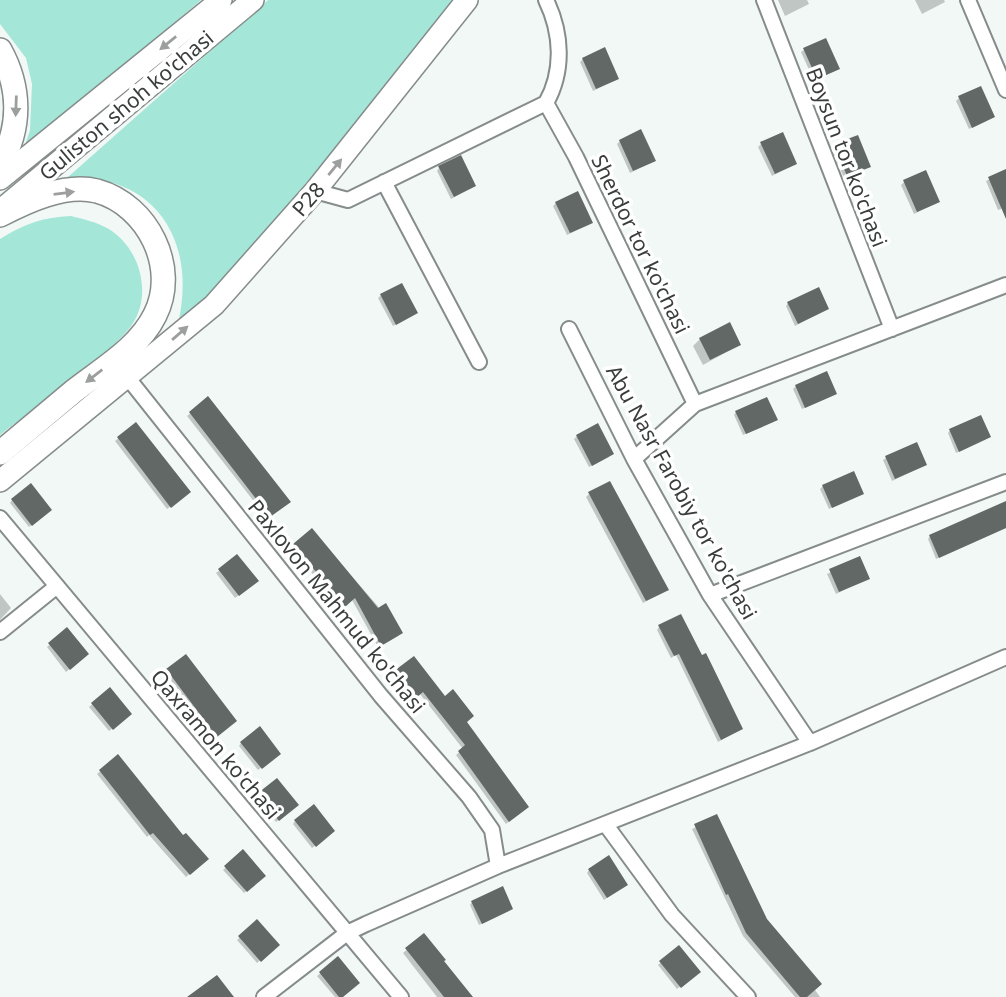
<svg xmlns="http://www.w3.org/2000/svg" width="1006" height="997" viewBox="0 0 1006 997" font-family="'Noto Sans',sans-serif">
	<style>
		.green { fill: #a4e6d7 }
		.shadow { fill: #0003 }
		.building { fill: #626866 }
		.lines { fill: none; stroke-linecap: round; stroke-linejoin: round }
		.minor-casing { stroke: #868c8b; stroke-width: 18 }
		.secondary-casing { stroke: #868c8b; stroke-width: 24 }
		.primary-casing { stroke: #868c8b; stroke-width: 26 }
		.minor { stroke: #fff; stroke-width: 14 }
		.secondary { stroke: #fff; stroke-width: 21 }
		.primary { stroke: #fff; stroke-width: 23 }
		.oneway { fill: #9d9e9e }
		.labels { text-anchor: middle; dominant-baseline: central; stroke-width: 7; stroke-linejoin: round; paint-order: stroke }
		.street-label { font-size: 21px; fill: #3b3d3d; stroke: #fff }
	</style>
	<rect width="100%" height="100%" fill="#f1f8f6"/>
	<path class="green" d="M0,0H201L23,151L30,130L32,84L26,58L0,24Z
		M268,0H458L208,301L178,324C197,243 158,175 68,177Z
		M71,216C83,219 96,222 107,228C141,247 155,299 128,330C97,366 39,404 0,435V239C24,224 43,217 71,216Z"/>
	<path class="shadow" d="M778,0H807L809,4L785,16Z
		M915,0H944L945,2L922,14Z
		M804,50L838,69L814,81L801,52Z
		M583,59L617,79L593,91L580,62Z
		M959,98L993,117L969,129L956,101Z
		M620,141L654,161L630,173L617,144Z
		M761,144L795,163L772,176L758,147Z
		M835,146L869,167L844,178L832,149Z
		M439,168L474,186L451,199L437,171Z
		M1006,171V207L998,210L986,181Z
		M904,182L935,204L914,214L901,185Z
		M556,203L588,225L567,235L553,206Z
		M381,295L416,313L393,326L378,298Z
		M788,303L827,309L795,326L786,306Z
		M700,339L739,345L703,365L693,346Z
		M796,386L832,396L802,409L793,389Z
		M208,399L286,504L267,518L187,416Z
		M736,412L773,422L743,435L734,415Z
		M136,424L186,495L167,509L115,441Z
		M950,430L989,437L956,453L948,433Z
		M577,436L609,457L589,467L574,439Z
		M886,458L925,465L892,481L883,460Z
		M823,486L862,493L829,509L820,489Z
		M589,494L664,592L643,603L586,497Z
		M12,500L47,513L29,527L10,503Z
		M1006,503V528L936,559L928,539L930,536Z
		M312,530L401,633L398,636L378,647L352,600L341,608L291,548Z
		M237,556L254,583L235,598L216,573Z
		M860,558L868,578L836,594L827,574Z
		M0,594L11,608L0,620Z
		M659,627L701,658L738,731L718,742L676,655L671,658L657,630Z
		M67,630L87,654L66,672L47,647Z
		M414,658L465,722L524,809L506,824L456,755L463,749L420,694L412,700L392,675Z
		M168,670L232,724L214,738L165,673Z
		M110,689L130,714L109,731L89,707Z
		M241,743L276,756L258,770L239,746Z
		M118,756L183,838L206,859L186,877L149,835L147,837L97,774Z
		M277,780L294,807L276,822L256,797Z
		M716,817L765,920L820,997H795L743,936L692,829Z
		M295,821L330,834L312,848L293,824Z
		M243,852L264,876L244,893L223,870Z
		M589,870L623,887L604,900L587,873Z
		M472,902L509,911L479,925L470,905Z
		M257,922L277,945L257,963L237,940Z
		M424,935L471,997H437L403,953Z
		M678,947L696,974L677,989L658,965Z
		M338,959L341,997H335L317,976Z"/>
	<path class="building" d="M826,38L840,69L817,79L803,48Z
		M605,47L619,79L596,89L582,58Z
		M981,86L995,117L972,128L958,96Z
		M641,129L656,161L633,171L619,140Z
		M783,132L797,164L775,174L760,142Z
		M858,135L871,167L847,176L834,144Z
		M461,155L476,186L454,197L438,166Z
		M1006,169V219L988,177Z
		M926,170L940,202L917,212L903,180Z
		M578,191L593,223L570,233L555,202Z
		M402,283L418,313L396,325L380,294Z
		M819,287L829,309L798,324L787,302Z
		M730,322L741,345L710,360L699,338Z
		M827,371L837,394L805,408L795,385Z
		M208,396L291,502L270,517L189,412Z
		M767,397L778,420L746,434L735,411Z
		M981,415L991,437L959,452L949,429Z
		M136,422L191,492L171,508L117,437Z
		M598,423L614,454L592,466L576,435Z
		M917,442L927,465L895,479L885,456Z
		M854,471L864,494L832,508L822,485Z
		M610,481L669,590L646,601L588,492Z
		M31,483L52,510L32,526L11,499Z
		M1006,501V528L939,558L929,535Z
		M312,528L378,608L386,603L403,633L381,646L355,598L345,607L293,544Z
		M237,554L259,581L239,596L218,569Z
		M860,556L870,579L839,592L829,569Z
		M681,614L702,655L706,653L743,729L721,740L679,654L674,656L658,625Z
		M67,627L89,654L70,670L48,643Z
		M186,654L237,721L217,737L166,669Z
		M414,656L445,696L453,689L474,716L467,722L529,807L509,822L458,751L465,745L423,692L416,698L394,671Z
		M110,687L132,714L113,730L91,703Z
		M260,726L281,754L262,769L240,742Z
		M118,754L183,835L186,833L209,859L190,875L153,833L150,835L99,770Z
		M277,778L299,805L279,821L258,793Z
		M314,804L335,831L316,847L294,820Z
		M717,814L767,919L822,984L807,997H800L746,933L728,894L726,895L694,824Z
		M243,849L266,876L247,892L224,866Z
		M609,855L628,885L607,898L588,869Z
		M503,886L513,909L482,924L471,901Z
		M257,919L280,945L261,962L238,936Z
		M424,933L446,960L444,961L473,997H444L405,948Z
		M679,945L701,972L681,988L659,961Z
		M338,956L360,983L343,997H339L319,972Z
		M217,975L234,997H187Z"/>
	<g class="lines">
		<defs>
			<path id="minor" d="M764,0L892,329
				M968,0L1006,90
				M546,103L576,157L695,404
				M384,182L479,362
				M315,191L348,200L546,103C564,71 562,33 546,0
				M569,329L634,459L710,595L810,743
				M128,378L381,696L469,797L492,830L498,866
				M634,459L695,404L1006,285
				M0,518L401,997
				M710,595L1006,482
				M0,632L57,586
				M606,825L672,915L748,997
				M264,997L347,933L366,924L498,866L810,743L1006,657"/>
			<path id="secondary" d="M0,179L221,0
				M2,209L253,0
				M0,481L214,305L315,191L467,0"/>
			<path id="primary" d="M0,50C20,86 22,127 0,164
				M0,215C27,201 65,183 97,191C148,205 179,268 155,315C139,348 102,369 74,391C49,412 25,432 0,453"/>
		</defs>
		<use href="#minor" class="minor-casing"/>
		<use href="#secondary" class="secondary-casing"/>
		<use href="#primary" class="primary-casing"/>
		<use href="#minor" class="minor"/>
		<use href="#secondary" class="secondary"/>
		<use href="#primary" class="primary"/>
	</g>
	<defs><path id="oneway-solid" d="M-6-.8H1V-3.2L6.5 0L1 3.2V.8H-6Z" transform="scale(1.75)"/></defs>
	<g class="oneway">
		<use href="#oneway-solid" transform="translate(168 43) rotate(141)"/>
		<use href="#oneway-solid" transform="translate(16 106) rotate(92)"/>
		<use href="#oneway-solid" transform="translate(335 167) rotate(-51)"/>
		<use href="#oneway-solid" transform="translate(64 193) rotate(-7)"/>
		<use href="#oneway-solid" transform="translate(180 333) rotate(-41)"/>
		<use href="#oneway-solid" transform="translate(94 376) rotate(142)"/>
	</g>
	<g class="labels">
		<g class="street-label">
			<text transform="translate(126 105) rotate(-40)">Guliston shoh ko'chasi</text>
			<text transform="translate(847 157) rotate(69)">Boysun tor ko'chasi</text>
			<text transform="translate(308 199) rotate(-49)">Р28</text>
			<text transform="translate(641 244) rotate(64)">Sherdor tor ko'chasi</text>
			<text transform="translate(682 492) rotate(61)">Abu Nasr Farobiy tor ko'chasi</text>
			<text transform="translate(337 606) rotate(51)">Paxlovon Mahmud ko'chasi</text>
			<text transform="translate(216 744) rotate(50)">Qaxramon ko'chasi</text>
		</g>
	</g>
</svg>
